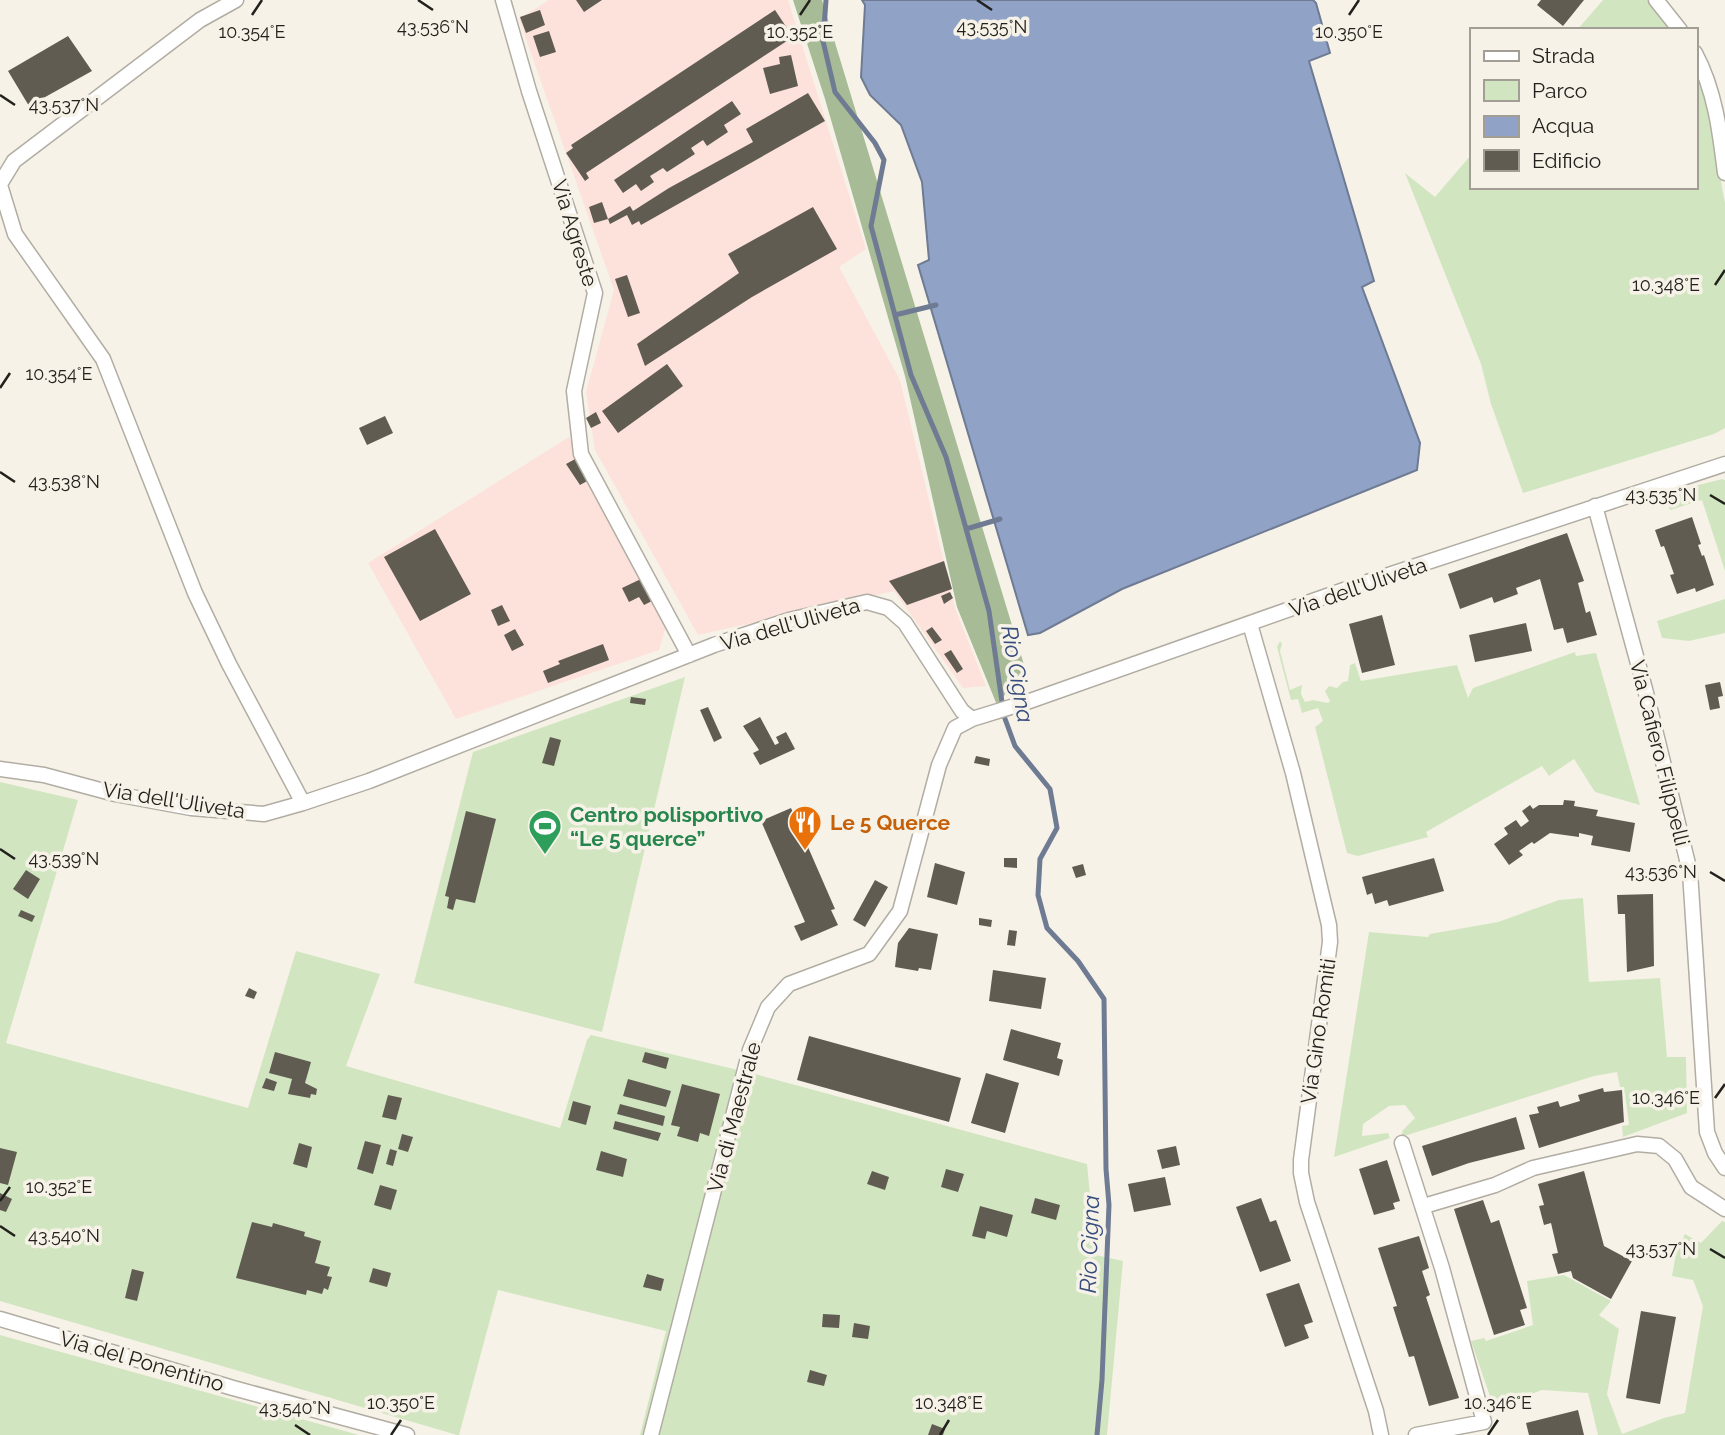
<svg xmlns="http://www.w3.org/2000/svg" width="1725" height="1435" viewBox="0 0 1725 1435" font-family="Raleway,sans-serif">
	<style>
		.industrial { fill: #fce2db }
		.green { fill: #d1e6c0 }
		.forest { fill: #a6bb96 }
		.water { fill: #90a2c6; stroke: #6f7b93; stroke-width: 2 }
		.lines { fill: none; stroke-linecap: round; stroke-linejoin: round }
		.stream { stroke: #6f7b93; stroke-width: 5 }
		.building { fill: #605c52 }
		.street-casing { stroke: #b2ada3; stroke-width: 17 }
		.street { stroke: #fff; stroke-width: 14 }
		.ticks { fill: none; stroke: #23211d; stroke-width: 2.5 }
		.labels { text-anchor: middle; dominant-baseline: central; stroke-width: 7; stroke-linejoin: round; paint-order: stroke }
		.street-label { font-size: 21px; fill: #23211d; stroke: #f7f2e7 }
		.leisure-label { font-size: 21px; font-weight: bold; fill: #27864d; stroke: #f7f2e7; text-anchor: start }
		.food-label { font-size: 21px; font-weight: bold; fill: #c56008; stroke: #f7f2e7; text-anchor: start }
		.water-label { font-size: 23px; font-style: italic; fill: #364c7e; stroke: #f7f2e7 }
		.ticks-label { font-size: 18px; text-anchor: middle; fill: #23211d; stroke: #f7f2e7; stroke-width: 7; stroke-linejoin: round; paint-order: stroke }
	</style>
	<rect width="100%" height="100%" fill="#f7f2e7"/>
	<path class="industrial" d="M549,0H788L866,249L839,267L900,380L955,608L986,686L963,688L894,591L698,635L595,450L586,392L614,290L519,19Z
		M569,437L667,623L659,650L456,719L368,563Z"/>
	<path class="green" d="M1603,0H1652L1673,30H1577Z
		M1695,65L1708,112L1725,203V428L1714,434L1523,493L1491,404L1481,364L1405,173L1435,197L1471,155V187H1695Z
		M1722,479L1725,480V571L1702,500L1670,510L1664,494Z
		M1725,599V633L1689,641L1662,638L1657,621Z
		M1280,641L1282,644L1280,651L1290,690L1302,685L1301,694L1305,702L1313,700L1328,703L1330,701L1325,691L1329,686L1337,688L1343,682L1348,681L1350,665L1355,663L1361,681L1457,665L1468,698L1473,688L1575,652L1576,656L1596,653L1640,805L1595,792L1574,759L1549,776L1542,766L1426,832L1428,837L1358,856L1347,853L1315,727L1323,721L1318,708L1302,713L1298,699L1291,700L1277,647Z
		M685,677L602,1032L414,983L473,752Z
		M0,782L78,800L6,1043L248,1108L296,951L380,974L346,1066L560,1128L587,1040L591,1035L755,1074L1087,1164L1096,1255L1123,1261L1107,1435H640L666,1331L498,1290L459,1435H457L0,1301Z
		M1583,898L1589,982L1660,978L1667,1057H1686L1687,1113L1623,1137L1622,1126L1629,1125L1624,1087H1620L1617,1072L1594,1076L1401,1137L1403,1130L1415,1118L1405,1105L1389,1106L1363,1124L1362,1136L1388,1133L1390,1138L1334,1157L1369,932L1428,937L1430,934L1498,922L1559,900Z
		M1722,1221L1725,1222V1435H1598L1588,1393L1542,1390L1494,1408L1471,1341L1484,1338L1486,1341L1533,1325L1527,1281L1564,1275L1611,1301L1599,1315L1619,1329L1607,1394L1622,1434L1664,1418L1685,1413L1703,1306L1693,1280L1672,1276L1676,1253L1685,1234L1701,1243Z
		M0,1335L359,1435H0Z"/>
	<path class="forest" d="M793,0H822L1025,668L997,705L957,607L905,376L825,99Z"/>
	<path class="water" d="M862,0H1313L1316,3L1330,53L1309,61L1374,281L1362,287L1420,443L1417,470L1122,589L1040,633L1028,635L918,265L929,260L922,182L901,125L870,95L861,77L865,5Z"/>
	<g class="lines">
		<path class="stream" d="M826,0L823,41L835,92L875,143L884,160L871,226L911,375L946,457L989,611L1004,716L1015,746L1050,789L1057,828L1040,859L1038,895L1047,928L1078,961L1104,999L1106,1169L1109,1205L1102,1380L1097,1435
			M895,315L936,305
			M966,529L1000,519"/>
	</g>
	<path class="building" d="M576,0H602L584,12Z
		M1541,0H1584L1563,26L1537,5Z
		M540,10L545,25L526,33L520,17Z
		M775,10L793,37L586,173L589,178L585,181L566,153L573,148L571,145Z
		M549,31L556,52L540,57L533,36Z
		M68,36L92,71L29,106L8,71Z
		M791,55L798,86L770,94L763,68L780,64L779,57Z
		M808,93L825,121L641,225L639,221L632,225L627,215L610,224L608,219L594,223L589,207L602,202L608,219L630,206L633,211L669,188L753,142L746,129Z
		M732,101L741,114L724,125L728,132L707,146L703,140L691,148L695,154L667,172L663,168L650,176L654,182L641,191L636,184L623,193L614,180Z
		M813,207L837,249L752,297L645,366L637,344L739,273L728,254Z
		M627,275L640,313L628,317L615,279Z
		M667,364L683,386L618,433L602,411Z
		M596,412L601,423L591,428L586,418Z
		M385,416L393,433L367,445L359,428Z
		M577,458L589,480L580,485L566,464Z
		M1692,517L1701,544L1698,545L1702,556L1704,555L1714,585L1696,592L1695,588L1677,594L1670,575L1674,574L1664,546L1661,547L1655,530Z
		M435,529L471,594L420,621L384,557Z
		M1567,533L1584,581L1578,583L1586,613L1590,611L1597,635L1567,643L1563,628L1554,630L1540,579L1516,588L1518,594L1494,603L1492,597L1460,609L1448,574Z
		M944,561L952,589L907,605L889,581Z
		M643,578L654,600L644,605L639,597L629,602L622,588Z
		M950,592L953,598L944,604L941,596Z
		M502,605L510,621L498,626L491,610Z
		M1382,615L1395,665L1362,673L1349,624Z
		M1526,623L1532,651L1475,662L1469,635Z
		M932,627L942,640L935,644L926,631Z
		M515,629L524,645L512,651L504,635Z
		M603,644L609,660L548,683L543,671L560,664L558,661Z
		M951,650L963,669L957,673L944,654Z
		M1720,682L1723,696L1718,697L1720,708L1710,710L1705,685Z
		M631,697L646,699L645,705L630,703Z
		M708,707L722,738L714,742L700,710Z
		M760,717L775,745L779,743L776,737L786,732L795,749L760,765L753,753L759,750L743,726Z
		M550,737L561,740L554,766L542,763Z
		M976,756L990,759L989,766L974,763Z
		M1564,800L1575,801L1574,806L1598,810L1596,816L1635,823L1630,852L1591,845L1593,836L1579,833V837L1550,833L1534,844L1532,842L1519,851L1523,855L1509,865L1494,844L1508,834L1504,828L1516,820L1521,827L1529,821L1522,811L1530,805L1533,809L1539,805H1563Z
		M791,808L835,909L831,910L838,925L801,941L794,926L805,922L761,821Z
		M466,811L496,819L475,903L456,899L453,910L447,908L449,897L445,896Z
		M1004,858H1017V868L1004,867Z
		M1434,858L1444,891L1389,906L1387,900L1375,904L1372,893L1367,895L1362,877Z
		M935,863L965,872L957,905L927,897Z
		M1083,864L1086,875L1076,878L1072,867Z
		M26,870L40,879L28,899L13,889Z
		M875,880L888,887L865,927L853,920Z
		M1653,894L1654,966L1627,972L1625,914H1618L1617,895Z
		M21,910L35,916L32,922L18,916Z
		M979,918L992,920L991,927L979,925Z
		M909,928L938,934L931,970L919,968L918,971L895,967L898,943Z
		M1009,930L1017,931L1015,946L1007,945Z
		M993,970L1046,978L1041,1009L989,1001Z
		M249,988L257,992L254,999L245,996Z
		M1011,1029L1061,1043L1057,1058L1063,1060L1059,1076L1003,1060Z
		M809,1036L961,1078L949,1122L797,1080Z
		M275,1052L311,1062L305,1083L317,1089L316,1095L311,1094L310,1098L288,1094L292,1079L269,1073Z
		M645,1052L669,1058L666,1069L642,1062Z
		M986,1073L1019,1083L1005,1133L971,1123Z
		M266,1078L277,1082L274,1091L262,1088Z
		M628,1079L671,1091L666,1107L623,1096Z
		M682,1084L720,1094L709,1136L700,1133L698,1142L677,1136L680,1127L671,1125Z
		M1603,1088L1604,1092L1622,1090L1624,1122L1539,1148L1529,1115L1539,1113L1537,1107L1558,1101L1560,1107L1580,1101L1578,1095Z
		M388,1095L402,1098L396,1120L382,1117Z
		M573,1101L591,1106L586,1125L568,1120Z
		M620,1104L665,1116L663,1126L617,1114Z
		M1516,1117L1525,1149L1469,1163L1432,1176L1422,1146Z
		M615,1121L661,1133L658,1141L613,1129Z
		M402,1134L413,1137L408,1152L398,1149Z
		M365,1141L381,1145L373,1174L357,1169Z
		M299,1143L312,1147L307,1168L293,1164Z
		M1176,1146L1180,1165L1162,1169L1157,1150Z
		M0,1148L17,1152L8,1185L0,1183Z
		M390,1149L397,1151L393,1166L386,1164Z
		M601,1151L627,1159L623,1177L596,1170Z
		M1387,1160L1400,1201L1393,1203L1395,1209L1374,1215L1359,1169Z
		M946,1169L964,1174L958,1192L941,1187Z
		M872,1171L889,1177L885,1190L867,1184Z
		M1584,1171L1604,1246L1632,1261L1611,1299L1573,1278L1571,1271L1558,1274L1552,1254L1558,1253L1551,1223L1544,1225L1539,1206L1544,1205L1538,1184Z
		M1165,1177L1171,1205L1134,1212L1128,1184Z
		M380,1185L397,1190L391,1210L374,1205Z
		M0,1193L12,1199L6,1212L0,1210Z
		M1035,1198L1060,1205L1056,1220L1031,1213Z
		M1261,1198L1270,1222L1276,1220L1291,1261L1260,1272L1236,1207Z
		M1483,1200L1491,1223L1499,1220L1527,1308L1520,1310L1525,1325L1494,1335L1454,1209Z
		M980,1206L1013,1215L1007,1237L987,1231L985,1239L972,1236Z
		M252,1222L272,1227L273,1223L305,1232L304,1236L321,1241L315,1263L330,1267L327,1276L332,1277L328,1290L324,1288L322,1294L307,1290L306,1295L236,1278Z
		M1419,1236L1429,1268L1422,1271L1430,1295L1426,1297L1459,1398L1429,1406L1414,1356L1409,1357L1393,1307L1397,1306L1378,1248Z
		M373,1268L391,1273L387,1287L369,1282Z
		M132,1269L144,1272L137,1301L125,1298Z
		M647,1274L664,1279L661,1291L643,1287Z
		M1299,1283L1313,1322L1304,1325L1309,1338L1285,1347L1266,1294Z
		M1641,1311L1676,1317L1660,1404L1626,1398Z
		M823,1314L840,1315L839,1328L822,1327Z
		M854,1323L870,1326L868,1339L852,1337Z
		M810,1370L827,1375L824,1386L807,1382Z
		M1578,1410L1584,1435H1529L1526,1423Z
		M932,1424L945,1429L943,1435H928Z"/>
	<g class="lines">
		<defs>
			<path id="street" d="M503,0L529,91L595,293L574,391L581,454L689,655
				M1656,0L1680,30
				M1695,53C1715,90 1720,132 1725,173
				M0,184L14,161L200,20L236,0
				M0,185L15,234L103,359L195,593L229,664L303,803
				M1595,506L1645,689L1690,872L1707,1132L1715,1153L1725,1168
				M1250,624L1293,773L1329,925L1330,942L1301,1160V1173L1307,1202L1376,1411L1381,1435
				M0,769L44,775L115,794L191,808L264,814L303,803L369,781L714,645L789,620L867,602L888,608L905,623L962,711L972,719L1027,702L1355,586L1725,464
				M1402,1143L1442,1268L1484,1422L1416,1435
				M1424,1206L1495,1185L1533,1168L1637,1144L1659,1146L1675,1159L1691,1187L1725,1209
				M0,1319L233,1388L407,1435
				M651,1435L750,1050L768,1007L789,984L869,954L900,911L939,765L955,728L972,719"/>
		</defs>
		<use href="#street" class="street-casing"/>
		<use href="#street" class="street"/>
	</g>
	<path class="ticks" d="M418,0L433,10M977,0L992,10M252,15L262,0M800,15L810,0M1349,15L1359,0M0,95L15,105M1715,285L1725,270M0,388L10,373M0,472L15,482M1710,495L1725,504M0,849L15,859M1710,872L1725,881M1715,1098L1725,1084M0,1201L10,1187M0,1226L15,1236M1710,1249L1725,1258M295,1425L310,1435M391,1435L401,1420M940,1435L949,1420M1488,1435L1498,1420"/>
	<defs>
		<symbol id="restaurant-pin" viewBox="-11 -11 22 30"><path d="M0 17L-7.5 6A9.5 9.5 0 1 1 7.5 6Z" fill="#e8710a" stroke="#f7f2e7"/><path d="M-5-6h1v4h1v-4h1v4h1v-4h1v5L-1.5 .5V6h-2V.5L-5-1ZM5-6V6H3V1.5H1.5Q1.5-4 5-6Z" fill="#fff"/></symbol>
		<symbol id="stadium-pin" viewBox="-11 -11 22 30"><path d="M0 17L-7.5 6A9.5 9.5 0 1 1 7.5 6Z" fill="#2e9e5b" stroke="#f7f2e7"/><path d="M0-5a6.5 5 0 1 0 0 10a6.5 5 0 1 0 0-10ZM-3.5-1.8h7v3.6h-7Z" fill="#fff"/></symbol>
	</defs>
	<g fill-rule="evenodd">
		<use href="#restaurant-pin" x="786" y="803" width="38" height="52"/>
		<use href="#stadium-pin" x="526" y="807" width="38" height="52"/>
	</g>
	<g class="labels">
		<g class="street-label">
			<text transform="translate(575 233) rotate(73)">Via Agreste</text>
			<text transform="translate(1358 587) rotate(-19)">Via dell'Uliveta</text>
			<text transform="translate(790 624) rotate(-16)">Via dell'Uliveta</text>
			<text transform="translate(1660 753) rotate(76)">Via Cafiero Filippelli</text>
			<text transform="translate(174 800) rotate(9)">Via dell'Uliveta</text>
			<text transform="translate(1318 1031) rotate(-82)">Via Gino Romiti</text>
			<text transform="translate(734 1117) rotate(-75)">Via di Maestrale</text>
			<text transform="translate(142 1361) rotate(16)">Via del Ponentino</text>
		</g>
		<g class="leisure-label">
			<text x="570" y="814">Centro polisportivo<tspan x="570" dy="24">“Le 5 querce”</tspan></text>
		</g>
		<g class="food-label">
			<text x="830" y="822">Le 5 Querce</text>
		</g>
		<g class="water-label">
			<text transform="translate(1018 674) rotate(80)">Rio Cigna</text>
			<text transform="translate(1089 1244) rotate(-88)">Rio Cigna</text>
		</g>
	</g>
	<g class="ticks-label">
		<text x="433" y="33">43.536°N</text>
		<text x="992" y="33">43.535°N</text>
		<text x="252" y="38">10.354°E</text>
		<text x="800" y="38">10.352°E</text>
		<text x="1349" y="38">10.350°E</text>
		<text x="64" y="111">43.537°N</text>
		<text x="1666" y="291">10.348°E</text>
		<text x="59" y="380">10.354°E</text>
		<text x="64" y="488">43.538°N</text>
		<text x="1661" y="501">43.535°N</text>
		<text x="64" y="865">43.539°N</text>
		<text x="1661" y="878">43.536°N</text>
		<text x="1666" y="1104">10.346°E</text>
		<text x="59" y="1193">10.352°E</text>
		<text x="64" y="1242">43.540°N</text>
		<text x="1661" y="1255">43.537°N</text>
		<text x="401" y="1409">10.350°E</text>
		<text x="949" y="1409">10.348°E</text>
		<text x="1498" y="1409">10.346°E</text>
		<text x="295" y="1414">43.540°N</text>
	</g>
	<rect x="1470" y="28" width="228" height="161" fill="#f7f2e7" stroke="#a29e96" stroke-width="2"/>
	<rect x="1484" y="51" width="35" height="10" fill="#ffffff" stroke="#a29e96" stroke-width="2"/>
	<text x="1532" y="63" font-size="21" fill="#23211d">Strada</text>
	<rect x="1484" y="80" width="35" height="21" fill="#d1e6c0" stroke="#a29e96" stroke-width="2"/>
	<text x="1532" y="98" font-size="21" fill="#23211d">Parco</text>
	<rect x="1484" y="116" width="35" height="21" fill="#90a2c6" stroke="#a29e96" stroke-width="2"/>
	<text x="1532" y="133" font-size="21" fill="#23211d">Acqua</text>
	<rect x="1484" y="150" width="35" height="21" fill="#605c52" stroke="#a29e96" stroke-width="2"/>
	<text x="1532" y="168" font-size="21" fill="#23211d">Edificio</text>
</svg>
